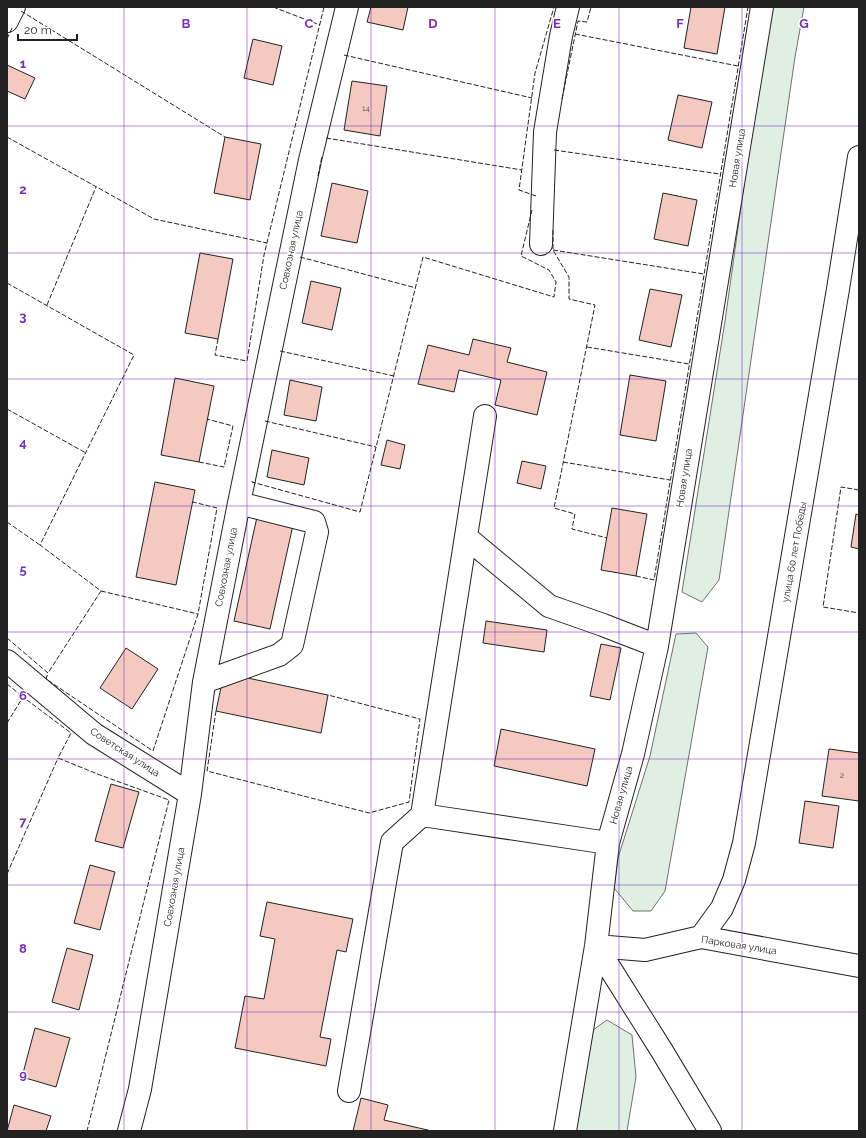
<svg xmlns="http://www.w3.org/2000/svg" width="866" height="1138" viewBox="0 0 866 1138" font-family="Raleway,sans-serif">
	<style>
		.green { fill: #e0efe3; stroke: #6f6f6f }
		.building { fill: #f3c9c0; stroke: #222 }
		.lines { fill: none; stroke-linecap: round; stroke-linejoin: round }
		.minor-casing { stroke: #222; stroke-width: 24 }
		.minor { stroke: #fff; stroke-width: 22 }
		.fence { stroke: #222; stroke-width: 1; stroke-dasharray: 5 2; stroke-linecap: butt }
		.grid { fill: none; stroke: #7b2cbf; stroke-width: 1; stroke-opacity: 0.55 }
		.labels { text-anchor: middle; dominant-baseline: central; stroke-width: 3; stroke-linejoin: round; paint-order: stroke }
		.number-label { font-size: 8px; fill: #564c4a }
		.street-label { font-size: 10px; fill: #222; stroke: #fff }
		.grid-label { font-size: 13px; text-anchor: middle; font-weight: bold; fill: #7b2cbf; stroke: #fff; stroke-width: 3; stroke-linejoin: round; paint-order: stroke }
	</style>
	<rect width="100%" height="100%" fill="#fff"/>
	<path class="green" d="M769,7H804L795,57L719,580L702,602L682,592L725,321Z
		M696,633L708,647L665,891L651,911H633L614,888L618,858L650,756L676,634Z
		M607,1020L632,1035L636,1077L627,1131H574L593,1030Z"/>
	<path class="building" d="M371,7H408L403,30L367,22Z
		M691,7H725L717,54L684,48Z
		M253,39L282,46L273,85L244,78Z
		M7,65L35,78L25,99L7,91Z
		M352,81L387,86L380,136L344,130Z
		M678,95L712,102L702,148L668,140Z
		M225,137L261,144L250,200L214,193Z
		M332,183L368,191L357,243L321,236Z
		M663,193L697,200L688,246L654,239Z
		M200,253L233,259L218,339L185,333Z
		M311,281L341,288L332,330L302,323Z
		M650,289L682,295L671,347L639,340Z
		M473,339L511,348L507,362L547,372L537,415L495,405L501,380L459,370L454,392L418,384L428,345L469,355Z
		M630,375L666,381L656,441L620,435Z
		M175,378L214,386L199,462L161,455Z
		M290,380L322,387L316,421L284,415Z
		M387,440L405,445L400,469L381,465Z
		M272,450L309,458L304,485L267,477Z
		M522,461L546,466L541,489L517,483Z
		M155,482L195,490L176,585L136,577Z
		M612,508L647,514L636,576L601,570Z
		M856,514L859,515V549L851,547Z
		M257,517L293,525L270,629L234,621Z
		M486,621L547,630L544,652L483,643Z
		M601,644L621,648L610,700L590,696Z
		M126,648L158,669L132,709L100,688Z
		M224,673L328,695L321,733L216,711Z
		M501,729L595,749L587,786L494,766Z
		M829,749L859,753V801L822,796Z
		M111,784L139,792L123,848L95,841Z
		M805,801L839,806L833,848L799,843Z
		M90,865L115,872L100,930L74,923Z
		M267,902L353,919L346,952L337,950L320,1037L331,1039L326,1066L235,1048L245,996L264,999L275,939L260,936Z
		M67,948L93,955L79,1010L52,1002Z
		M35,1028L70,1038L56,1087L22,1077Z
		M361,1098L388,1105L384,1120L432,1131H353Z
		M14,1105L51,1116L46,1131H7Z"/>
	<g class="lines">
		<defs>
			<path id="minor" d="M7,21L14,7
				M541,244L545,132L561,36L568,7
				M485,416L422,815L608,843
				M466,537L549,606L603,625L657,646
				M7,661L94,734L190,794
				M204,682L279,655L292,645L317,532L314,522L239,503
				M701,937L722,908L734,880L744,843L838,289L859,157
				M596,946L645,950L701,937L859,966
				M596,946L662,1051L710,1131
				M349,1091L392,842L422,815
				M129,1131L140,1089L190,794L204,682L239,503L310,160L347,7
				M565,1131L596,946L608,843L633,754L657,646L762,7"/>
		</defs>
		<use href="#minor" class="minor-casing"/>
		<use href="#minor" class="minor"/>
		<path class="fence" d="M273,7L320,25
			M21,11L225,137
			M575,34L738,66
			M7,39L12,28
			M344,55L532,98
			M562,99L578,21L587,22L591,7
			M7,137L154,219L267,243
			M326,138L522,170
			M554,150L720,174
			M318,176L322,156
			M536,196L519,190L535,73L554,7
			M553,230V250L569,277V299L595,305L554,508L575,514L572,529L607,538
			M553,250L704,274
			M300,257L416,288
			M7,283L134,355L40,545L101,591L48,673
			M47,305L96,187
			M218,339L215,355L247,361L264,255L324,7
			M587,347L689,364
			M280,351L394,376
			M7,409L86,453
			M265,421L376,447
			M199,462L224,467L233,426L207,419
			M563,462L670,480
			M252,481V482L360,512L423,257L554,297L556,282L549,270L521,256L532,210
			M859,490L841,487L823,607L859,613
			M7,522L40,545
			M636,576L654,580L748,7
			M101,591L198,614
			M7,638L48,673L46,679L153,751L198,614L217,508L193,502
			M7,684L23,697
			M216,711L207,771L369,813L409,802L420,719L328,695
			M7,723L23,697L71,733L58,758L100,775L169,800L87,1131
			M7,874L58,758"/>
	</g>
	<path class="grid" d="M124,7V1131M247,7V1131M371,7V1131M495,7V1131M619,7V1131M742,7V1131M7,126H859M7,253H859M7,379H859M7,506H859M7,632H859M7,759H859M7,885H859M7,1012H859"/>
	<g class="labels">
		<g class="number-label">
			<text x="366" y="108">14</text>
			<text x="842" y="775">2</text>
		</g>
		<g class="street-label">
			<text transform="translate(737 158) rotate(-81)">Новая улица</text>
			<text transform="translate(291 250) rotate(-78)">Совхозная улица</text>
			<text transform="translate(684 478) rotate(-81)">Новая улица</text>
			<text transform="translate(794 552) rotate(-80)">улица 60 лет Победы</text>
			<text transform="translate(226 567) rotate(-79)">Совхозная улица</text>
			<text transform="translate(125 752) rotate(33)">Советская улица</text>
			<text transform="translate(621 795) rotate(-74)">Новая улица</text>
			<text transform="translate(174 887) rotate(-80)">Совхозная улица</text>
			<text transform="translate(739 945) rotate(9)">Парковая улица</text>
		</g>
	</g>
	<g class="grid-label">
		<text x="186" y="28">B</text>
		<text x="309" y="28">C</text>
		<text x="433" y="28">D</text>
		<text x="557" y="28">E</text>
		<text x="680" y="28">F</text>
		<text x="804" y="28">G</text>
		<text x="23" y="68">1</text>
		<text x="23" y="194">2</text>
		<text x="23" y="321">3</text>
		<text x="23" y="447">4</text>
		<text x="23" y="574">5</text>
		<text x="23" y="700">6</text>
		<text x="23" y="826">7</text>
		<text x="23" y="953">8</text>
		<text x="23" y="1079">9</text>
	</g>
	<rect width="866" height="1138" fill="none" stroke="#222222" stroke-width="16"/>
	<path d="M18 34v6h59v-6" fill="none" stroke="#222222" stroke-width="2"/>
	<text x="24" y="34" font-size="12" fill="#222222" stroke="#ffffff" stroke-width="3" paint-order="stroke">20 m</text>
</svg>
